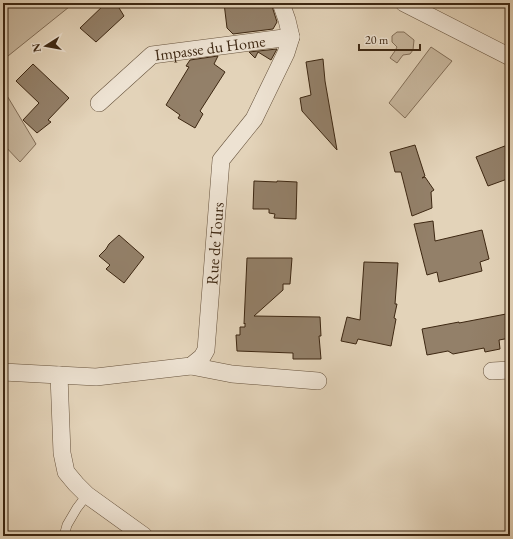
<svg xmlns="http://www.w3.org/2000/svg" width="513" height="539" viewBox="0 0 513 539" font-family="'EB Garamond',serif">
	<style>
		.green { fill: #c7b69d; stroke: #826e58 }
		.building { fill: #938069; stroke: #3d2712 }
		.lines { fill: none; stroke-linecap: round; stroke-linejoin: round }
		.service-casing { stroke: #66523c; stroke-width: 10 }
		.minor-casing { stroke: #66523c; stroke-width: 18 }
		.service { stroke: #ede2d2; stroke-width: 9 }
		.minor { stroke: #ede2d2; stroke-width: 17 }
		.labels { text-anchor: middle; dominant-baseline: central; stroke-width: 3; stroke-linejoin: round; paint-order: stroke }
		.street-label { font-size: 16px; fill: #3d2712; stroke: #ede2d2 }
	</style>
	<rect width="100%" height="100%" fill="#e3d3b9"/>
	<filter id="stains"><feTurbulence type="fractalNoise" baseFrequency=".005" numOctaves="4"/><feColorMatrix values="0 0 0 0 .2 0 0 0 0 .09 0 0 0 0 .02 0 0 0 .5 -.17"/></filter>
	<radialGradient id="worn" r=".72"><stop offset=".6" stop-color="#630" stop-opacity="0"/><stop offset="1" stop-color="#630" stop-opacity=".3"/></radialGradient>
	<path class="green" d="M3,3H74L3,60Z
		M397,32H404L414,40L413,50L410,54L403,55L397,63L390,58L395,51L397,47L392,42V36Z
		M431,47L452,61L405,118L389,103Z
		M3,89L36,144L20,162L3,144Z"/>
	<path class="building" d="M106,3H116L124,16L96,42L80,28Z
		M224,3H271L277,22L273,29L233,34L227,28Z
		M277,49L271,60L258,52L255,58L249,52Z
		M218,56L214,64L225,72L200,111L203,114L195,128L178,118L180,115L166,105L189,67L186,66L190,60Z
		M323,59L325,81L337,150L302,111L300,98L311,95L306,62Z
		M33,64L69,98L48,120L51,122L37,133L23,120L39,103L16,81Z
		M510,144V178L488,186L476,157Z
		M415,145L425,176L422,178L425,177L434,190L431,192L432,208L412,216L401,172H395L390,152Z
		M254,181L277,182V181L297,182L296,219L274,218L275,214L269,213V209H253Z
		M433,221L435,241L482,230L489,259L480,262L482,271L439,282L437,272L427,275L414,224Z
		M119,235L144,257L124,283L106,269L110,265L99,256L106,249L109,244Z
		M247,258H292L290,284H283V290L254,316L320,317L321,336H319L321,359H293V353L237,351L236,335H240V327H245V323L244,324Z
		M364,262L398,263L395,304H397L394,318L396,319L391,346L358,339L356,344L341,341L347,317L360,320Z
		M506,314L510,332V338L499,340L500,349L485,352L484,348L453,354L448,351L427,355L422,329L459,322V323Z"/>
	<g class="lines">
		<defs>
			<path id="service" d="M64,536L67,525L77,508L87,495"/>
			<g id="minor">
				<path d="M404,3L510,57"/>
				<path id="s1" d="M99,103L152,55L291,37"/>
				<path d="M191,366L232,374L318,381"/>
				<path d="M492,371L510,370"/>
				<path id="s2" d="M3,372L96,377L191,366L202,357L206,350L221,160L254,119L286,53L291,37L287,20L281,3"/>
				<path d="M59,375L62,453L66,472L76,484L87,495L144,536"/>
			</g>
		</defs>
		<use href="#service" class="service-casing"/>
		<use href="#minor" class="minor-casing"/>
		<use href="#service" class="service"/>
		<use href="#minor" class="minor"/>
	</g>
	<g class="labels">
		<g class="street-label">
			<text stroke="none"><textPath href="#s1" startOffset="130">Impasse du Home</textPath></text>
			<text stroke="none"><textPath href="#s2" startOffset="318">Rue de Tours</textPath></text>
		</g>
	</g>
	<rect width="513" height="539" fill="none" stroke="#e3d3b9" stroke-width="16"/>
	<rect x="4" y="4" width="505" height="531" fill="none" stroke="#3d2712" stroke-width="2"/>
	<rect x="8" y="8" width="497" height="523" fill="none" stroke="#3d2712"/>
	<g transform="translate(46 46) rotate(259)" stroke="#ede2d2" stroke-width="3" paint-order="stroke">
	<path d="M0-3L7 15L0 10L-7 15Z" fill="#3d2712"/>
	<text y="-6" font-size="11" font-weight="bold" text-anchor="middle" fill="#3d2712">N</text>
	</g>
	<path d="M359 44v6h61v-6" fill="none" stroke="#3d2712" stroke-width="2"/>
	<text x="365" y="44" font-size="12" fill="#3d2712" stroke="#ede2d2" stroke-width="3" paint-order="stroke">20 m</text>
	<rect width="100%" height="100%" filter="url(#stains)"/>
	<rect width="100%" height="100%" fill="url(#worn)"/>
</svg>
